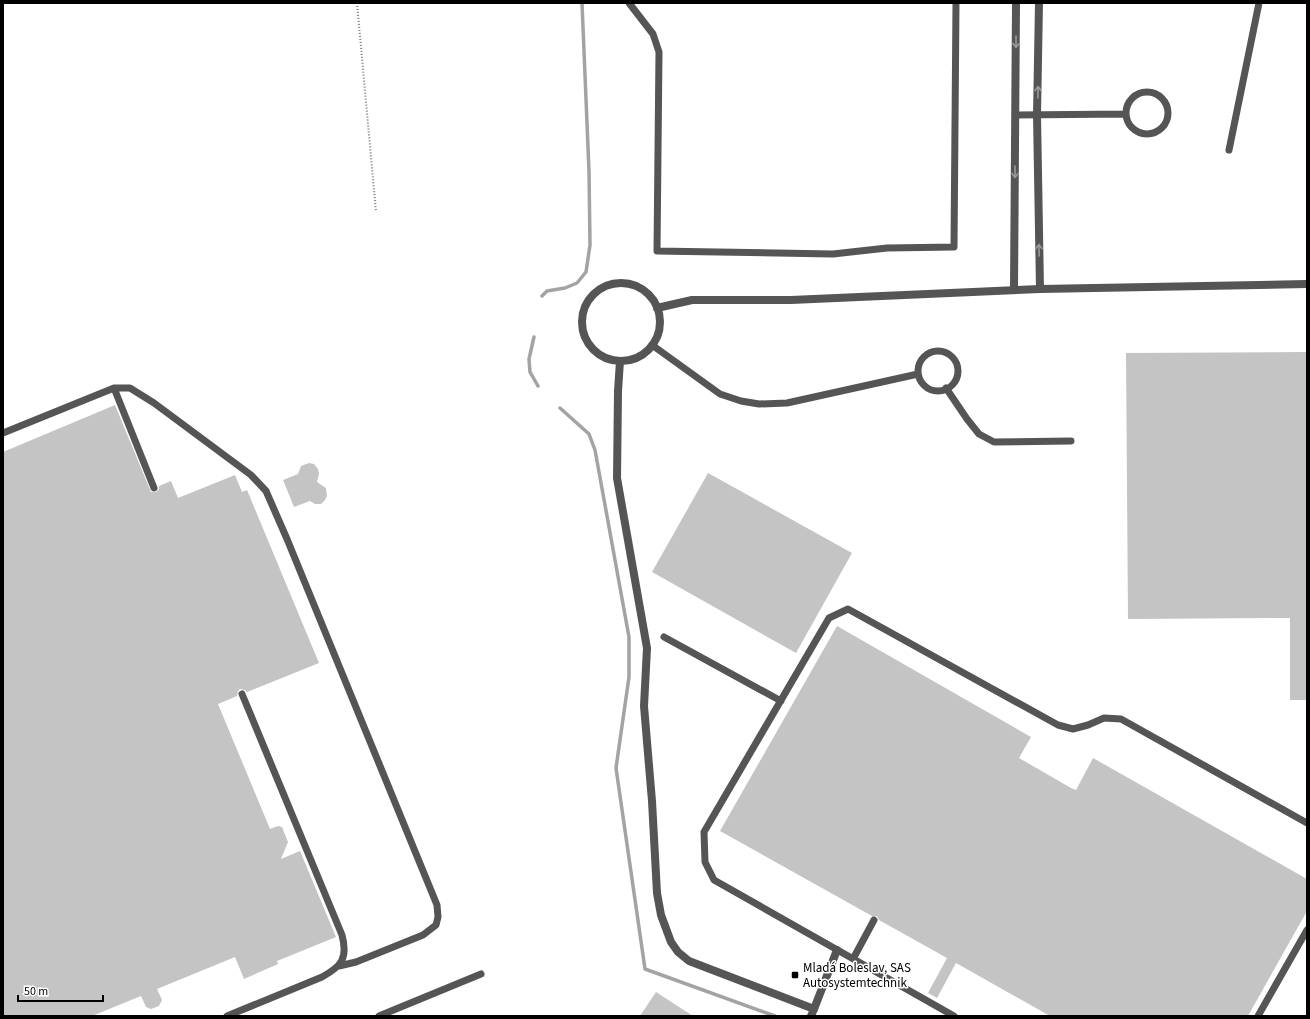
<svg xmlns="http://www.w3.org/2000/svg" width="1310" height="1019" viewBox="0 0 1310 1019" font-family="'Source Sans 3',sans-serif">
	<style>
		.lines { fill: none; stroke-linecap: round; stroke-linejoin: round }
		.stream { stroke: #a3a3a3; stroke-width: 3.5 }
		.building { fill: #c4c4c4 }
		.path { stroke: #777; stroke-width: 2; stroke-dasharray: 1 2; stroke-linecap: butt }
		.service { stroke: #555; stroke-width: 7 }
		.minor { stroke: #555; stroke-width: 8 }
		.tertiary { stroke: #555; stroke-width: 8 }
		.oneway { stroke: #999 }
		.poi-dot { fill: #000; stroke: #fff; stroke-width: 1.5 }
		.labels { text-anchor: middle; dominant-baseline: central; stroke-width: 3; stroke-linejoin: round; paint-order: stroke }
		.poi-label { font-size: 13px; fill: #000; stroke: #fff; text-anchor: start }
	</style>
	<rect width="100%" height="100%" fill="#fff"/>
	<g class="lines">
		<path class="stream" d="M542,296L547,291L565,288L577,283L586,272L590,245L589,171L582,3
			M534,337L529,359L530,372L538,386
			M560,408L589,434L595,450L629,637V677L616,768L645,969L775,1016"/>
	</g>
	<path class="building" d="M1307,352V700H1290V618L1128,619L1126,353Z
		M115,405L151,492H156L159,489V486L171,481L178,498L235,475L242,492L247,490L319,663L247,692L245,690L240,689L238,691L237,696L218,704L270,829L278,826L282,827L288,842L281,859L300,851L336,937L277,961L278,964L244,979L235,957L157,989L162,1000L159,1006L151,1009L146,1007L141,996L92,1016H3V452Z
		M309,463L314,464L318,469L319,474L317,482L326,488L327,496L325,500L321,504H315L310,501L294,507L283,480L298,474L301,466Z
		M708,473L852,553L796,653L652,572Z
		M837,626L1031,737L1019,758L1071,788L1076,790L1093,758L1307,879V911L1248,1016H1050L956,963L937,998L928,993L947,958L879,920L877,916H872L720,831Z
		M656,992L693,1016H640Z"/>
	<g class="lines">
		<path class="path" d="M357,3L376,212"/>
		<path class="service" d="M629,3L653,34L659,52L657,251L833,254L887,248L954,247L956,3
			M1126 113a21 21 0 1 1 42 0a21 21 0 1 1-42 0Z
			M1016,115L1126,114
			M1229,150L1259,3
			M652,345L720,394L741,401L759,404L787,403L918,374
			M918 371a20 20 0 1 1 40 0a20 20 0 1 1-40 0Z
			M114,388H130L154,403L251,475L266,491L287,539L437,905L438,917L436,925L423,935L356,962L339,966
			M946,388L967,419L979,434L994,442L1071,441
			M3,433L114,388L154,488
			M664,637L781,701
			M853,959L874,920
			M227,1016L322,977C342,966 348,958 342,935L242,694
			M379,1016L481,974
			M954,1016L714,880L705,862L704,832L829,618L848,609L1058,725L1073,729L1088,725L1104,718L1121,719L1307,823
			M1258,1016L1307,930"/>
		<path class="minor" d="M1039,3L1037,115L1040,289
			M1014,290L1016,3
			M814,1009L837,950"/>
		<path class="tertiary" d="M582 322a39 39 0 1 1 78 0a39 39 0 1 1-78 0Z
			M657,308L692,300H791L1040,289L1307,284
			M620,361L618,391L617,478L647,648L644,706L652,801L657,893L661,915L671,942L678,952L689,961L814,1009L811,1016"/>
	</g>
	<defs><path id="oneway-shaft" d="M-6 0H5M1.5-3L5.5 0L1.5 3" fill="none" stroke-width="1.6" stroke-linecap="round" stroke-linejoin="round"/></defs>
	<g class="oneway">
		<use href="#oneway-shaft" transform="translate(1016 42) rotate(90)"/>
		<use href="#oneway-shaft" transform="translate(1038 92) rotate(-89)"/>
		<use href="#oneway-shaft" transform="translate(1015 172) rotate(90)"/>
		<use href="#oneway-shaft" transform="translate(1039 250) rotate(-91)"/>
	</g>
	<rect class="poi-dot" x="791" y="971" width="8" height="8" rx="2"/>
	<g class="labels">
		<g class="poi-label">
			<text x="803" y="968">Mladá Boleslav, SAS<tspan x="803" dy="15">Autosystemtechnik</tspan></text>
		</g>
	</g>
	<rect width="1310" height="1019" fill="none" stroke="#000000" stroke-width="8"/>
	<path d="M18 995v6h85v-6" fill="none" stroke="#000000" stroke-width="2"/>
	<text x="24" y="995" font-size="12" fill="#000000" stroke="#ffffff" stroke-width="3" paint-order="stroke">50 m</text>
</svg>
